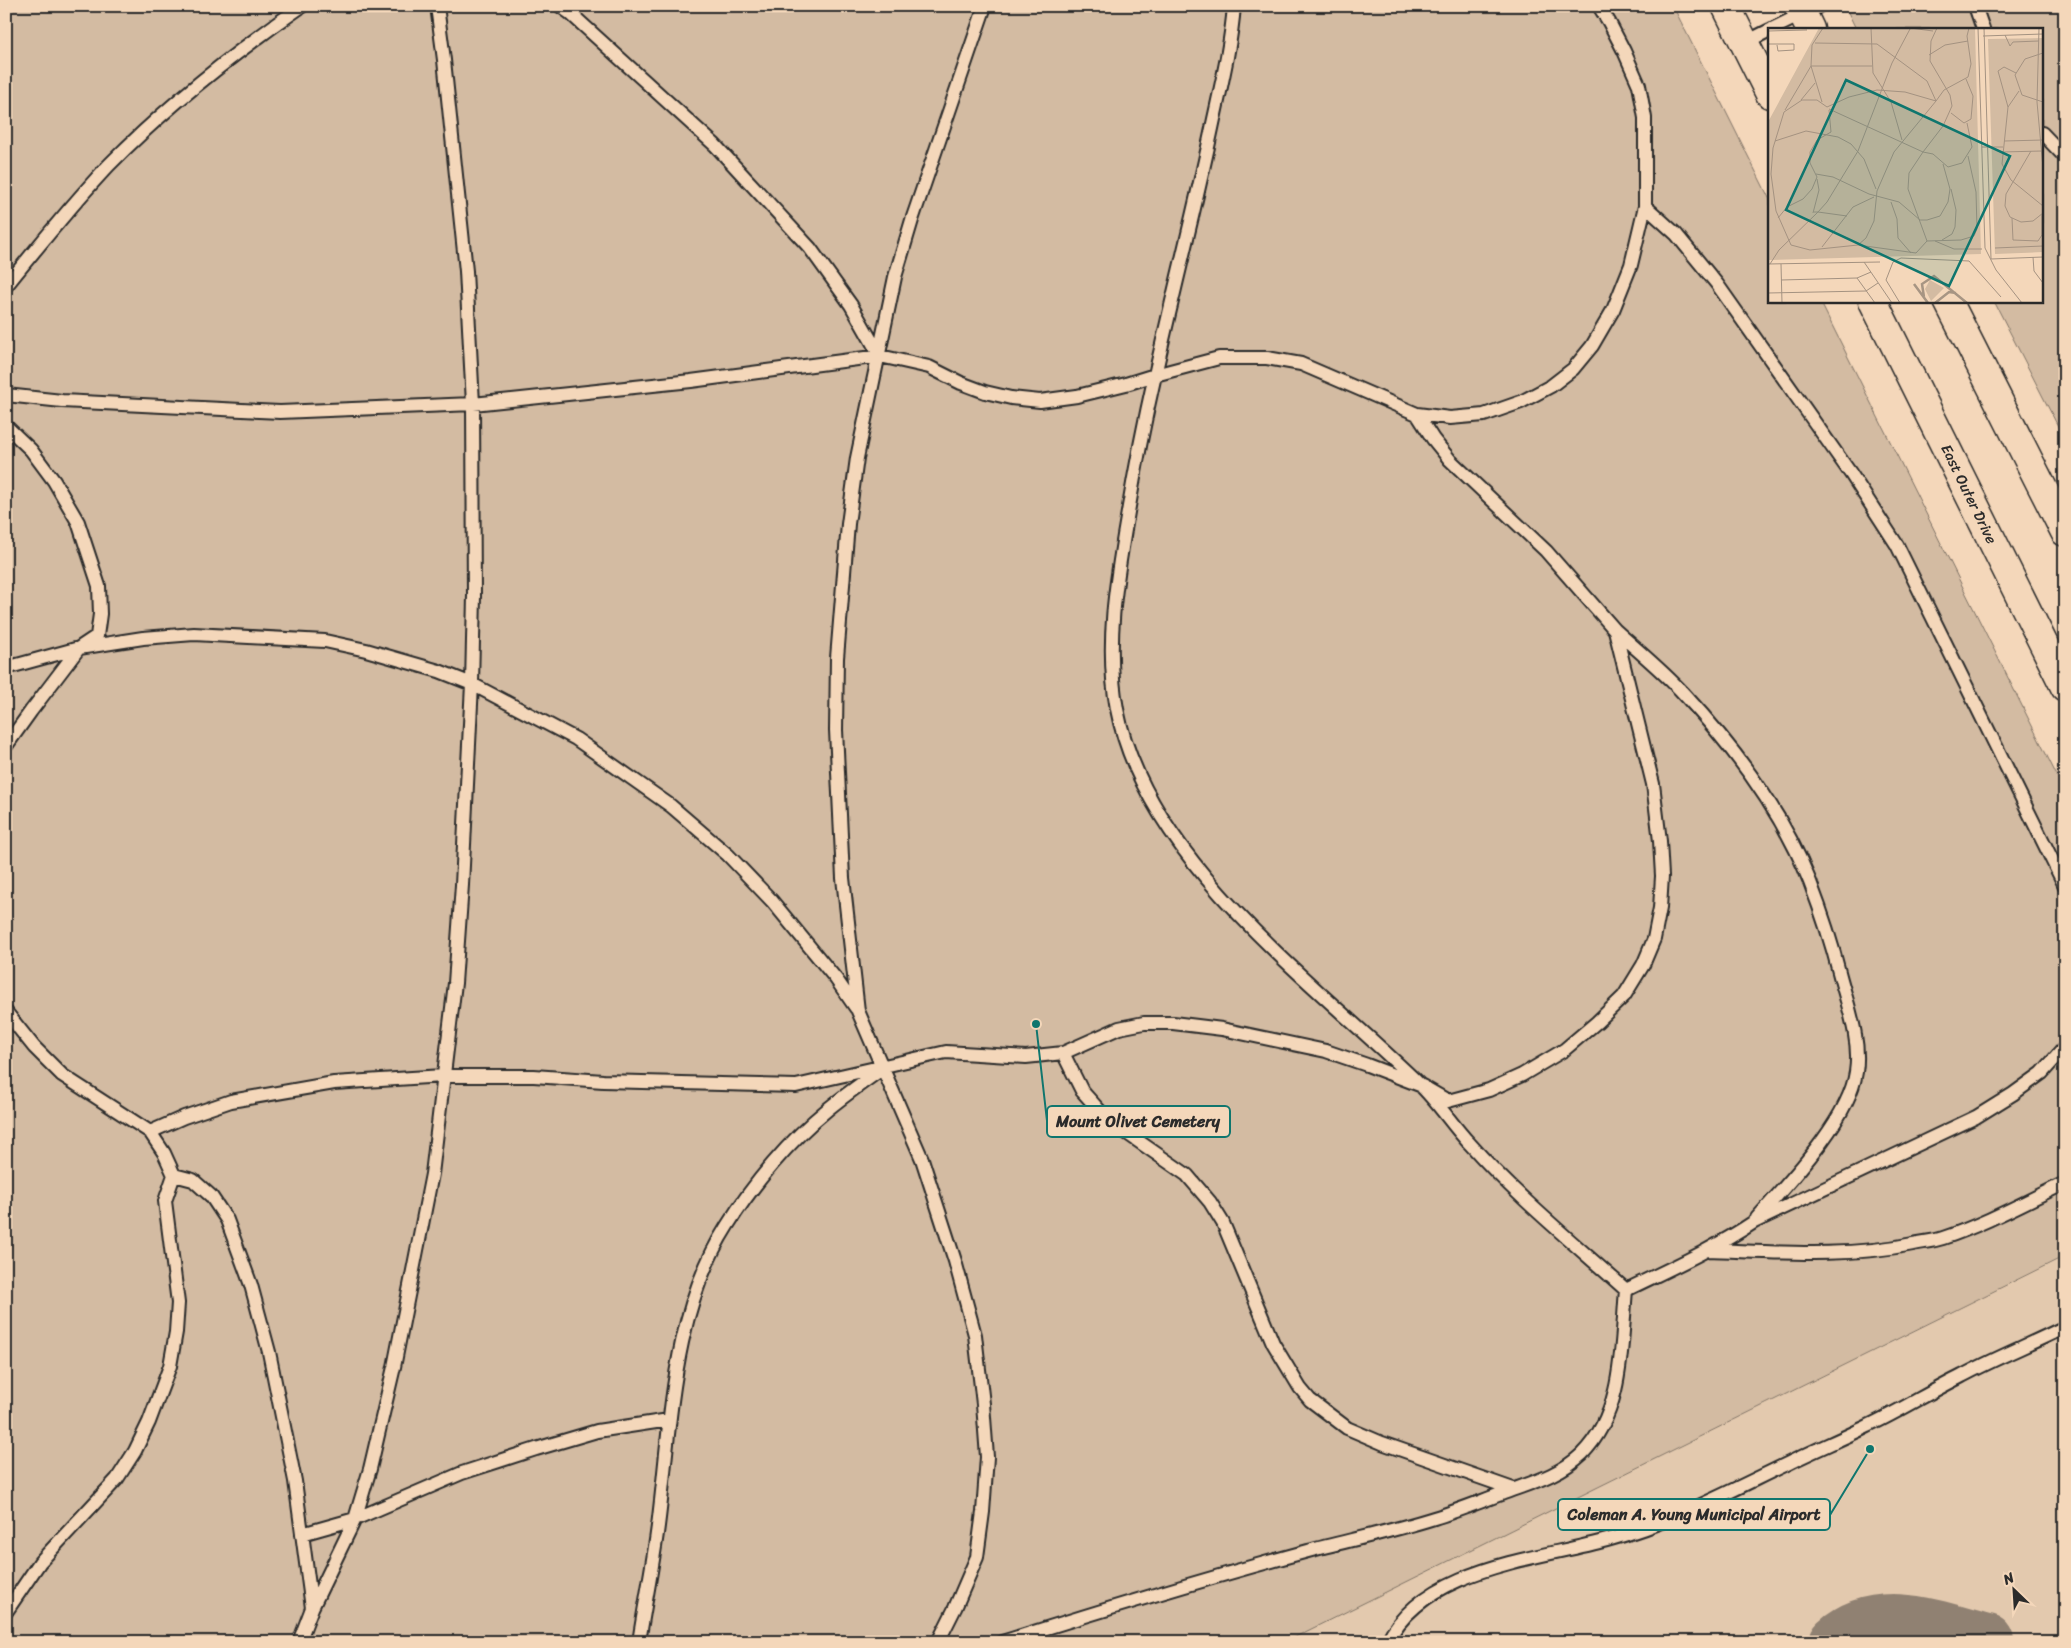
<svg xmlns="http://www.w3.org/2000/svg" width="2071" height="1648" viewBox="0 0 2071 1648" font-family="Sriracha,sans-serif">
	<style>
		.built { fill: #e3c9ae }
		.green { fill: #d3bba2; stroke: #7f7366 }
		.lines { fill: none; stroke-linecap: round; stroke-linejoin: round }
		.taxiway { stroke: #908172; stroke-width: 56 }
		.lane-casing { stroke: #2b2b2b; stroke-width: 16 }
		.secondary-casing { stroke: #2b2b2b; stroke-width: 31 }
		.lane { stroke: #f4d7ba; stroke-width: 12 }
		.secondary { stroke: #f4d7ba; stroke-width: 28 }
		.labels { text-anchor: middle; dominant-baseline: central; stroke-width: 4; stroke-linejoin: round; paint-order: stroke }
		.street-label { font-size: 15px; fill: #2b2b2b; stroke: #f4d7ba }
		.inset-river { fill: none; stroke: #a79583; stroke-width: 2.5 }
		.inset-road { fill: none; stroke: #a49281; stroke-width: 1 }
		.view { fill: #0f766e; fill-opacity: 0.15; stroke: #0f766e; stroke-width: 2.5 }
		.inset-edge { fill: none; stroke: #2b2b2b; stroke-width: 2.5 }
		.leader { fill: none; stroke: #0f766e; stroke-width: 2 }
		.callout-dot { fill: #0f766e; stroke: #f4d7ba; stroke-width: 2 }
		.callout { fill: #f4d7ba; stroke: #0f766e; stroke-width: 2 }
		.callout-label { font-size: 16px; text-anchor: middle; font-weight: bold; fill: #2b2b2b }
	</style>
	<rect width="100%" height="100%" fill="#f4d7ba"/>
	<filter id="ink" filterUnits="userSpaceOnUse"><feTurbulence type="fractalNoise" baseFrequency=".02" numOctaves="2"/><feDisplacementMap in="SourceGraphic" scale="10" xChannelSelector="R" yChannelSelector="G"/><feConvolveMatrix kernelMatrix="1 2 1 2 8 2 1 2 1" color-interpolation-filters="sRGB"/></filter>
	<g filter="url(#ink)">
		<path class="built" d="M2065,1257V1642H1285Z"/>
		<path class="green" d="M6,6H1673L1770,200V301H1820L2065,792V1256L1285,1642H6Z
			M1845,6H2065V440L1994,301H2042V29H1856Z"/>
		<g class="lines">
			<path class="taxiway" d="M1837,1642C1879,1604 1940,1630 1987,1642"/>
			<defs>
				<path id="lane" d="M560,6L570,13L715,145L810,248L851,305L880,356
					M1599,6L1609,22L1624,51L1639,85L1645,118V206L1631,265L1613,310L1592,346L1573,369L1551,386L1521,402L1484,415L1450,418L1417,414L1301,364L1267,358H1219L1155,375C1144,423 1135,470 1127,518C1116,581 1105,646 1117,709C1146,861 1313,981 1419,1084C1438,1102 1452,1125 1470,1144C1517,1197 1574,1243 1626,1290
					M1975,6L1983,29
					M1772,29L1819,6
					M1744,43L1770,30
					M2042,133L2065,157
					M1645,206L1676,234L1717,284L1851,474L1897,545L2065,886
					M6,286C39,245 73,203 109,165C167,106 234,53 302,6
					M6,395L62,401L280,412L473,404L691,381L880,356L929,367L961,383L985,392L1011,398L1040,401L1077,396L1126,384L1155,375C1174,289 1196,205 1214,119C1222,82 1231,44 1234,6
					M6,426L31,450L54,481L78,522L99,586L100,614L97,636L79,648L31,711L6,746
					M1615,630C1638,651 1663,671 1684,694C1735,749 1783,813 1810,882C1822,913 1832,944 1840,976C1848,1006 1861,1041 1856,1072C1849,1120 1789,1182 1757,1218
					M6,668L79,648L143,638L194,634L325,641L366,650L439,671L472,684L576,739L671,806L728,855L772,901L836,979L856,1008
					M6,1012L34,1047L62,1075L150,1132L164,1153L174,1175L165,1201L178,1303L176,1332L170,1366L149,1422L135,1451L117,1479L40,1562L6,1612
					M1063,1053L1082,1091L1108,1120L1187,1175L1210,1202L1223,1223L1273,1343L1300,1388L1310,1400L1347,1428L1382,1443L1513,1489
					M150,1132L184,1117L231,1101L334,1083L443,1076H534L603,1081L796,1086L946,1052L1026,1057L1063,1053L1119,1028L1144,1023H1173L1222,1029L1326,1051L1367,1065L1422,1086L1448,1101L1489,1090L1522,1075L1564,1050L1597,1022L1624,996L1643,965L1654,939L1660,908L1662,876L1660,841L1653,784L1615,630L1546,551L1450,460L1433,439L1417,414
					M174,1175L193,1180L211,1196L227,1220L251,1285L269,1352L295,1481L312,1608
					M1707,1250C1776,1252 1845,1258 1913,1244C1923,1242 1934,1241 1943,1238C1985,1224 2025,1202 2065,1183
					M302,1534L355,1519L370,1469L394,1367L432,1174L455,983L462,885L472,684L474,596L473,404L466,271L444,60L437,6
					M299,1642L312,1608L355,1519L462,1473L536,1449L597,1431L669,1420
					M639,1642C645,1603 653,1565 658,1526C671,1426 671,1314 727,1226C753,1184 789,1141 828,1109C844,1096 862,1083 879,1071
					M938,1642L955,1608L977,1557L983,1512L987,1457L983,1404L975,1335L955,1261L922,1159L858,1011L843,878L836,730L837,658L848,524L857,458L895,277L912,220L985,6
					M1002,1642C1103,1610 1205,1579 1308,1551C1350,1540 1393,1531 1434,1518C1457,1511 1479,1502 1501,1494C1530,1483 1559,1476 1582,1454C1624,1412 1621,1345 1626,1290C1669,1269 1714,1249 1754,1222L1976,1117L2013,1094L2042,1073L2065,1047
					M1387,1642C1425,1567 1535,1560 1607,1540C1671,1523 1730,1491 1789,1463C1815,1450 1842,1439 1868,1426C1900,1411 1930,1392 1962,1376C1995,1358 2031,1344 2065,1327"/>
				<path id="secondary" d="M1726,6L1770,94
					M1799,6L1810,29
					M1873,301L2065,687
					M1948,301L2065,532"/>
			</defs>
			<use href="#lane" class="lane-casing"/>
			<use href="#secondary" class="secondary-casing"/>
			<use href="#lane" class="lane"/>
			<use href="#secondary" class="secondary"/>
		</g>
	</g>
	<g class="labels">
		<g class="street-label">
			<text transform="translate(1969 494) rotate(64)">East Outer Drive</text>
		</g>
	</g>
	<g transform="translate(1768 28)">
		<rect width="275" height="275" fill="#f4d7ba"/>
		<path d="M51,0H207L213,226L1,232L0,94ZM275,10V224L227,226L220,11ZM162,252L176,260L163,273L157,261Z" fill="#d3bba2"/>
		<path class="inset-river" d="M146,256L160,275M156,269L154,256L166,248L199,275M167,275L181,264L188,265"/>
		<path class="inset-road" d="M103,0L105,45L123,74L134,112M142,0L165,3M210,0L217,220L228,242L254,275M216,0L223,231M271,0L269,74L275,140M0,3L39,2M237,7L242,18L245,14L271,13M215,8L275,6M47,15L109,16L159,53L168,73M0,16H26V22L10,23L9,17M275,25L257,31L247,47L254,67L275,74M161,27L177,17L200,13M248,45L236,39L230,43L240,79L234,136L243,152L275,178M33,72L47,55M168,73L137,64L109,62L81,69L59,79L49,72H34L16,84L5,120L3,146L8,183L23,217L42,222L90,217L98,210L106,193L109,163L126,124L159,84L168,73L176,62L200,49L203,36L199,8L201,0M54,74L43,38L44,17L55,0M240,79L251,63M61,81L155,124L175,98L184,78L182,67L162,33L163,13L169,0M17,82L43,38H104M183,85L196,95L203,91L205,68L198,51M7,113L38,103L70,109L83,116L96,131L108,161M236,113L275,112M214,119H235M263,123L238,166L237,178L242,189L253,194L265,193L275,185M234,124L274,123M48,146L65,149L101,166L131,174L152,192H159L172,188L180,174L182,161L175,136M123,174L129,191L130,210L143,225M46,184H50L59,174L90,123L124,35L142,1M45,185L51,162L49,151M10,190L19,179L35,171L44,161L49,149L42,135V124L49,112L63,104L61,82M244,190L245,212L270,213L274,207V187M174,212L184,206L187,199L188,182L183,161M159,213L140,161L141,145L155,124L165,126L180,139L194,135L204,119L199,95M167,213L186,221H214M90,217L148,225L159,213L193,212L206,208L209,201L208,164L200,128M54,219L85,179L106,169M227,220L275,218M265,229L266,243L275,255M223,231L275,229M96,234L124,275M0,236L112,234M2,236L11,222L50,184L79,188M13,236L14,275M89,250L107,275M13,252L89,250L103,244M0,265L98,263L110,255M132,275L118,252L125,234L133,230L201,233L233,269"/>
		<path class="view" d="M78,52L242,128L181,258L18,182Z"/>
		<rect width="275" height="275" class="inset-edge"/>
	</g>
	<path class="leader" d="M1036 1024L1047 1121M1870 1449L1830 1515"/>
	<g class="callout-dot">
		<circle cx="1036" cy="1024" r="5"/>
		<circle cx="1870" cy="1449" r="5"/>
	</g>
	<g class="callout">
		<rect x="1047" y="1106" width="183" height="31" rx="5"/>
		<rect x="1558" y="1499" width="272" height="31" rx="5"/>
	</g>
	<g class="callout-label">
		<text x="1138" y="1127">Mount Olivet Cemetery</text>
		<text x="1694" y="1520">Coleman A. Young Municipal Airport</text>
	</g>
	<rect width="2071" height="1648" fill="none" stroke="#f4d7ba" stroke-width="25"/>
	<rect x="12" y="12" width="2046" height="1623" fill="none" stroke="#2b2b2b" stroke-width="2" filter="url(#ink)"/>
	<g transform="translate(2014 1590) rotate(335)" stroke="#f4d7ba" stroke-width="4" paint-order="stroke">
	<path d="M0-4L9 19L0 12L-9 19Z" fill="#2b2b2b"/>
	<text y="-8" font-size="14" font-weight="bold" text-anchor="middle" fill="#2b2b2b">N</text>
	</g>
</svg>
